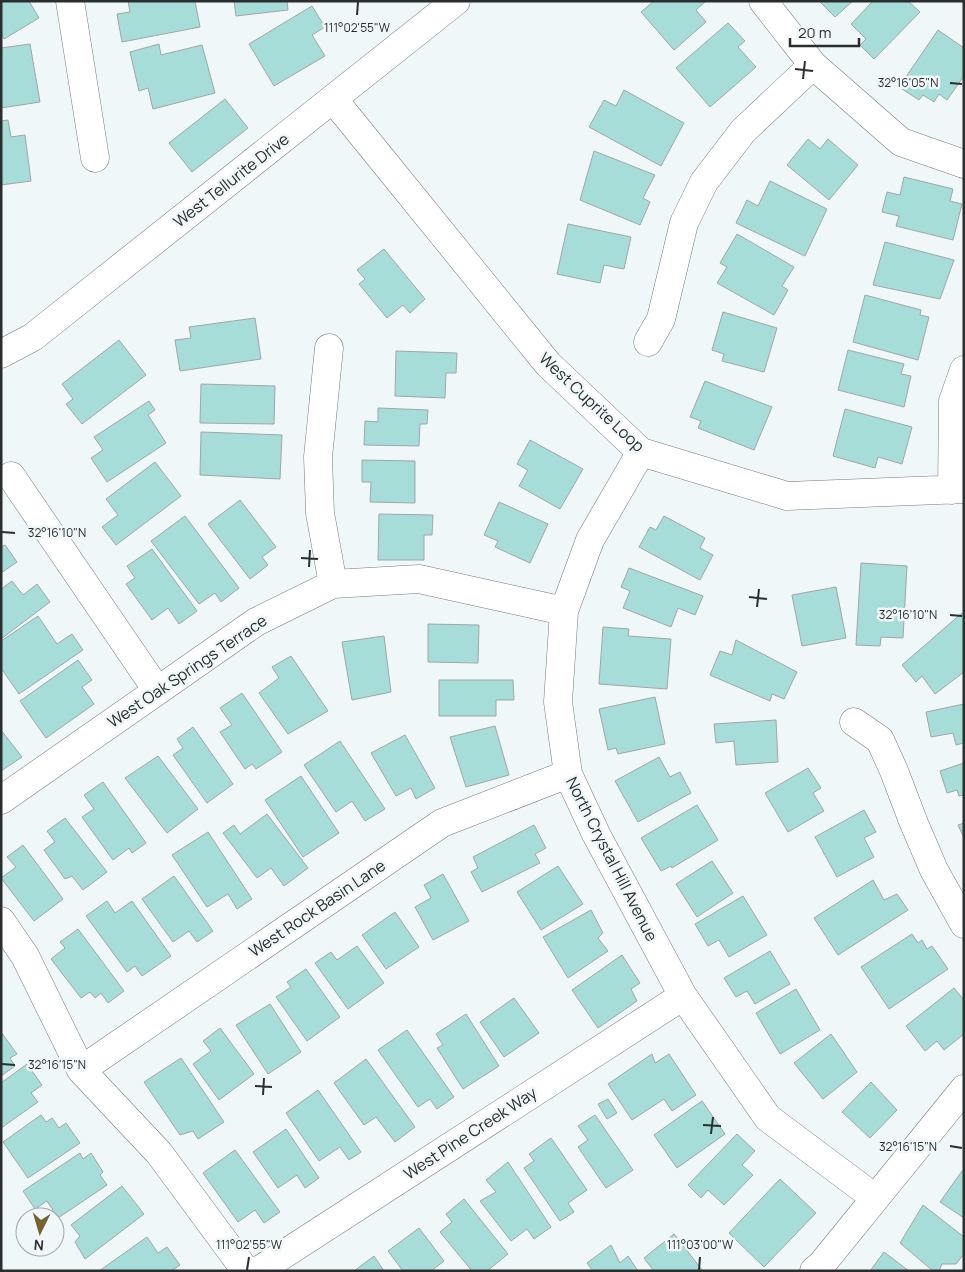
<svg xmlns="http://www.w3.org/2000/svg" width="965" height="1272" viewBox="0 0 965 1272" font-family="Manrope,sans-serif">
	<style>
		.building { fill: #a6ddd8; stroke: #a0a7a6 }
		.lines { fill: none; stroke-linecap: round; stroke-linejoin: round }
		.minor-casing { stroke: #757b7c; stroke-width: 29 }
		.minor { stroke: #fff; stroke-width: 28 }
		.ticks { fill: none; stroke: #2b2e2e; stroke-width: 2 }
		.labels { text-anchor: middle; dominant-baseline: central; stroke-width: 5; stroke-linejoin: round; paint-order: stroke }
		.street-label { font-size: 16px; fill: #2b2e2e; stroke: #f0f7f9 }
		.ticks-label { font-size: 12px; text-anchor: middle; fill: #2b2e2e; stroke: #f0f7f9; stroke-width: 5; stroke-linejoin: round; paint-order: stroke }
	</style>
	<rect width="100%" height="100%" fill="#f0f7f9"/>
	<path class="building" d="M1,1H29L39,18L4,39L1,33Z
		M128,1H195L200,27L122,42L117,14L130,12Z
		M234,1H287L288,10L236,16Z
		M654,1H706L696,10L706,22L674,50L641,12Z
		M819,1H853L835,17Z
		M873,1H908L920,12L874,59L860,45L866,39L851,24Z
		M312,6L325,27L312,35L325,56L274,86L249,44Z
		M728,23L745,41L738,47L756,67L710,107L676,68Z
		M938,30L964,48V76L947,100L939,94L934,102L923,95L919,100L899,87Z
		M30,44L40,102L1,108V48Z
		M159,44L161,55L202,45L215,93L153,109L148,88L139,91L130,52Z
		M624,90L684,123L661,166L589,127L604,100L616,106Z
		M225,99L248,128L192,172L169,143Z
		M8,120L11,137L25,135L31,181L1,185V121Z
		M808,139L820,149L828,139L858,165L829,200L787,165Z
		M594,151L655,175L643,198L650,202L640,225L580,200Z
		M904,177L953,189L950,201L962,204L953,240L896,226L899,216L882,212L887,192L900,195Z
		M770,181L827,209L805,256L736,223L747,200L758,206Z
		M568,224L631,237L624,269L604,265L600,283L557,274Z
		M737,234L794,267L782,286L788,290L774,315L717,283L727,267L720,263Z
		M885,242L954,260L940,299L873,285Z
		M384,249L425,299L410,313L403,305L387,318L359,284L365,279L357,270Z
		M865,295L921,310L920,315L929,317L918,360L853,342Z
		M723,312L777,328L764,372L722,361L724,354L712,350Z
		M255,318L261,359L180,371L175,340L191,338L189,327Z
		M119,340L146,375L82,424L66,404L73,399L62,384Z
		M848,350L904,364L901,374L911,376L904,407L838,390Z
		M396,351L457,353L456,373H446L445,398L395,396Z
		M705,381L772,407L754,450L698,428L701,421L690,417Z
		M201,384L275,386L274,424L200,423Z
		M149,401L155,410L148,415L166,443L107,482L91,458L103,450L94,437Z
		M378,408L428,410L427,424H420L419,446L364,445L365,421L378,422Z
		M845,409L912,427L902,464L878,457L875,468L833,456Z
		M201,432L282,435L280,479L200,475Z
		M530,440L583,469L560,509L519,486L528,470L517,464Z
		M362,460L415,461V503L370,502L371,482H362Z
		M155,462L181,496L116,545L102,527L118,515L106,499Z
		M240,500L276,547L262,557L268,565L250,579L208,524Z
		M499,502L548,524L530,563L495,547L498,541L484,535Z
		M379,514L433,515L432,535H424V560H378Z
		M185,516L239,588L221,602L215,593L199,604L151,541Z
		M664,516L705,538L700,548L713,555L700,580L639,547L650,527L656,530Z
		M5,545L17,562L1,573V547Z
		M152,549L197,611L179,624L168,608L152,620L126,584L135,578L127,566Z
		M861,563L907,566L903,638L881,637L880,646L856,645Z
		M629,568L703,596L695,615L678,608L671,627L623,608L630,591L621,587Z
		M12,581L23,595L37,584L50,602L1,639V589Z
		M836,587L846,638L802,646L792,595Z
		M962,613L964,614V672L935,694L922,676L916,682L902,665Z
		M38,616L57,644L72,634L83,650L19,694L1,668V641Z
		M428,624L479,625L478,663L428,662Z
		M603,627L629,629L628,636L671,639L667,689L599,684Z
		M384,636L391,692L352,700L342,642Z
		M736,640L797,672L784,699L772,694L770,701L710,675L720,651L732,655Z
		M291,656L328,711L288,734L259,693L279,678L272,667Z
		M78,660L92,680L82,687L94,704L46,738L20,701Z
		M439,680H513L514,700H496V716H439Z
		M242,693L282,752L256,769L252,764L245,769L220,732L232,725L220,708Z
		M655,697L665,744L618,754L616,748L608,750L599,709Z
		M964,704V743L956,745L953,733L931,737L926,712Z
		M776,720L778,762L736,765L734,741L716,743L714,724Z
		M495,726L509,775L466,787L450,737Z
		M193,727L233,784L207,803L173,755L183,748L177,739Z
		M1,730L22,757L1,771Z
		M405,735L435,788L416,799L411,788L396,796L371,753Z
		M340,741L385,809L365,821L352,801L336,812L304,765Z
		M158,756L198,809L167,833L125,778Z
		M659,757L670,777L680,772L691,793L638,822L615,781Z
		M964,763V795L959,796L957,790L947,793L940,771Z
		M808,768L821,788L813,793L824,811L788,832L765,793Z
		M301,776L339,833L303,857L265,800Z
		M103,782L146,843L132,853L129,848L113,860L82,817L94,809L84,795Z
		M697,805L718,840L672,868L671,866L661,871L641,838Z
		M864,810L876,832L864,838L874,857L837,877L815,837Z
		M267,814L308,868L284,886L271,868L257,878L223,833L234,825L240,834Z
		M65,818L107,872L83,890L72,876L65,879L44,850L55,842L47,831Z
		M964,823V838L958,825Z
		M534,825L546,848L535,854L540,863L482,892L471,872L478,868L473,857Z
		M208,832L252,899L237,909L228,894L207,907L172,855Z
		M23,845L63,899L34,921L1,878L16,867L7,857Z
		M712,861L733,893L697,917L676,884Z
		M558,866L583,904L541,930L517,892Z
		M443,874L469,921L433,940L415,907L431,898L424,885Z
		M174,876L213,931L197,942L189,931L173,942L142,899Z
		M873,880L884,900L897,894L908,910L838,955L814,918Z
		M743,896L767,935L729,957L719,940L708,946L695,924Z
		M107,901L115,913L132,901L171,956L142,976L135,966L127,972L86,916Z
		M591,910L603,933L598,938L608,951L568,978L543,937Z
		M395,912L419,947L386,969L362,935Z
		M78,929L124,991L108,1003L101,993L95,998L90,992L81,998L51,959L65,948L60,942Z
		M912,934L918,943L922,940L927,949L932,946L948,969L889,1009L861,967Z
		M357,946L384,983L348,1009L315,963L331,952L337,960Z
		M770,951L790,984L755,1004L747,991L736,997L724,978Z
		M622,955L640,983L631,989L637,1001L598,1028L572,990Z
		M306,969L340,1017L307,1041L276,997L291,987L287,982Z
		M954,988L964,1000V1034L944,1050L937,1041L925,1051L906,1026Z
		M796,989L820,1030L780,1054L756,1013Z
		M514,998L539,1033L504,1057L480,1022Z
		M270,1004L301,1052L268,1074L236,1025Z
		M466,1014L499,1066L463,1089L437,1048L443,1045L436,1034Z
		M220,1028L254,1074L219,1100L193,1064L211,1051L203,1041Z
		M407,1030L454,1097L437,1109L430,1099L418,1107L378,1050Z
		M1,1032L17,1054L10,1058L15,1066L1,1076Z
		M831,1034L857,1072L823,1099L794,1063Z
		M652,1054L655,1063L669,1054L696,1095L672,1111L664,1099L632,1120L608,1084Z
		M181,1058L224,1122L198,1139L193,1131L180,1135L144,1082Z
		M366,1059L415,1127L395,1142L376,1117L364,1125L334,1083Z
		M27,1064L42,1085L31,1093L38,1102L1,1128V1083Z
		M871,1082L897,1110L870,1138L842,1112Z
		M318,1090L361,1152L349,1160L340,1147L319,1161L286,1113Z
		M608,1099L617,1113L607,1119L598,1104Z
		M702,1101L725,1134L677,1168L654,1135Z
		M41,1115L46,1122L52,1118L59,1128L66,1123L80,1143L28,1178L3,1142Z
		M595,1115L633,1170L606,1188L578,1147L588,1140L578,1126Z
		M286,1129L319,1178L305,1188L297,1175L278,1188L253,1152Z
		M737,1134L755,1151L742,1165L753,1175L724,1205L708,1190L701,1198L688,1185Z
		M551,1138L587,1190L568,1203L574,1212L560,1221L524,1168L534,1161L529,1154Z
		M235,1150L280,1212L264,1223L255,1210L238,1222L203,1173Z
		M80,1153L83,1159L91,1153L103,1172L100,1175L107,1185L58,1218L47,1201L35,1209L23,1191Z
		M508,1162L551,1227L534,1239L527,1229L511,1241L480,1201L496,1192L486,1180Z
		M962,1171L964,1172V1218L940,1202Z
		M780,1179L816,1213L764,1267L729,1233Z
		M122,1186L144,1214L85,1259L75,1242L80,1236L71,1225Z
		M464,1199L508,1254L487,1271H472L440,1232L452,1222L446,1214Z
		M923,1205L964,1237V1254L956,1264H942L939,1271H933L900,1243Z
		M419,1228L444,1261L431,1271H403L388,1251Z
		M674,1234L703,1271H654L644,1258Z
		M147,1237L158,1253L167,1247L180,1265L171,1271H99Z
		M611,1245L620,1263L628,1256L638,1271H593L587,1263Z
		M884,1252L909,1271H870Z
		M374,1256L384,1271H354Z"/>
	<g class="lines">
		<defs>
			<path id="minor" d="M70,1L95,158
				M763,1L813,65L901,142L964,164
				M333,99L548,364L641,452L787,496L964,489
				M648,342L661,319L684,223L704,182L743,131L813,65
				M329,348L318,457L320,513L333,584
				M1,354L33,337L456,1
				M641,452L590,540L564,611L558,702L568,774L596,834L683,996L768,1118L875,1198
				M11,476L157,690
				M952,490L953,401L964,370
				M854,722L880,740L894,771L913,821L934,870L964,924
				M1,800L256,622L333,584L419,579L564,611
				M1,921L25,956L81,1070L159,1153L246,1271
				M81,1070L442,823L568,774
				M258,1271L683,996
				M814,1271L822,1264L964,1089"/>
		</defs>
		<use href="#minor" class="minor-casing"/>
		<use href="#minor" class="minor"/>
	</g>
	<path class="ticks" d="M357,15L358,2M795,69L813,71M803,79L805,61M950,83L962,84M2,532L15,533M301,558L318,559M309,567L310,550M749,597L767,599M757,607L759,589M950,615L962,616M2,1064L15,1065M255,1086L272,1087M263,1095L264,1078M703,1125L721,1126M711,1134L713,1117M950,1146L962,1148M247,1270L249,1257M699,1270L700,1257"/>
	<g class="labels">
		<g class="street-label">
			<text transform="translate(231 180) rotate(-38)">West Tellurite Drive</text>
			<text transform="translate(592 402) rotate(43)">West Cuprite Loop</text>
			<text transform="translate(187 671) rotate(-34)">West Oak Springs Terrace</text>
			<text transform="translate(612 859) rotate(63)">North Crystal Hill Avenue</text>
			<text transform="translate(317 908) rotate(-34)">West Rock Basin Lane</text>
			<text transform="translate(470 1133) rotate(-33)">West Pine Creek Way</text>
		</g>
	</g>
	<g class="ticks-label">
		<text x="357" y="32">111°02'55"W</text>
		<text x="908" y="87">32°16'05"N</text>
		<text x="57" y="537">32°16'10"N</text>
		<text x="908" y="619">32°16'10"N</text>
		<text x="57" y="1069">32°16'15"N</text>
		<text x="908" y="1151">32°16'15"N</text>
		<text x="249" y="1249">111°02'55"W</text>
		<text x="700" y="1249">111°03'00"W</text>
	</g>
	<rect width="965" height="1272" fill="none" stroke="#2b2e2e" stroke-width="5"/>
	<g transform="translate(40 1232) rotate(185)"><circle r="24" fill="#f0f7f9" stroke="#a1a7a8"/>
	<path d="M0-4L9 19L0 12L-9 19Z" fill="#756231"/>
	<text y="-8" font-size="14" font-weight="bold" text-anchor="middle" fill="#2b2e2e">N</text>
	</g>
	<path d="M790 38v8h69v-8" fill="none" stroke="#2b2e2e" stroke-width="2.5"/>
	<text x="798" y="38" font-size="15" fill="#2b2e2e" stroke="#f0f7f9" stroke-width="4" paint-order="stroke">20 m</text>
</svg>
